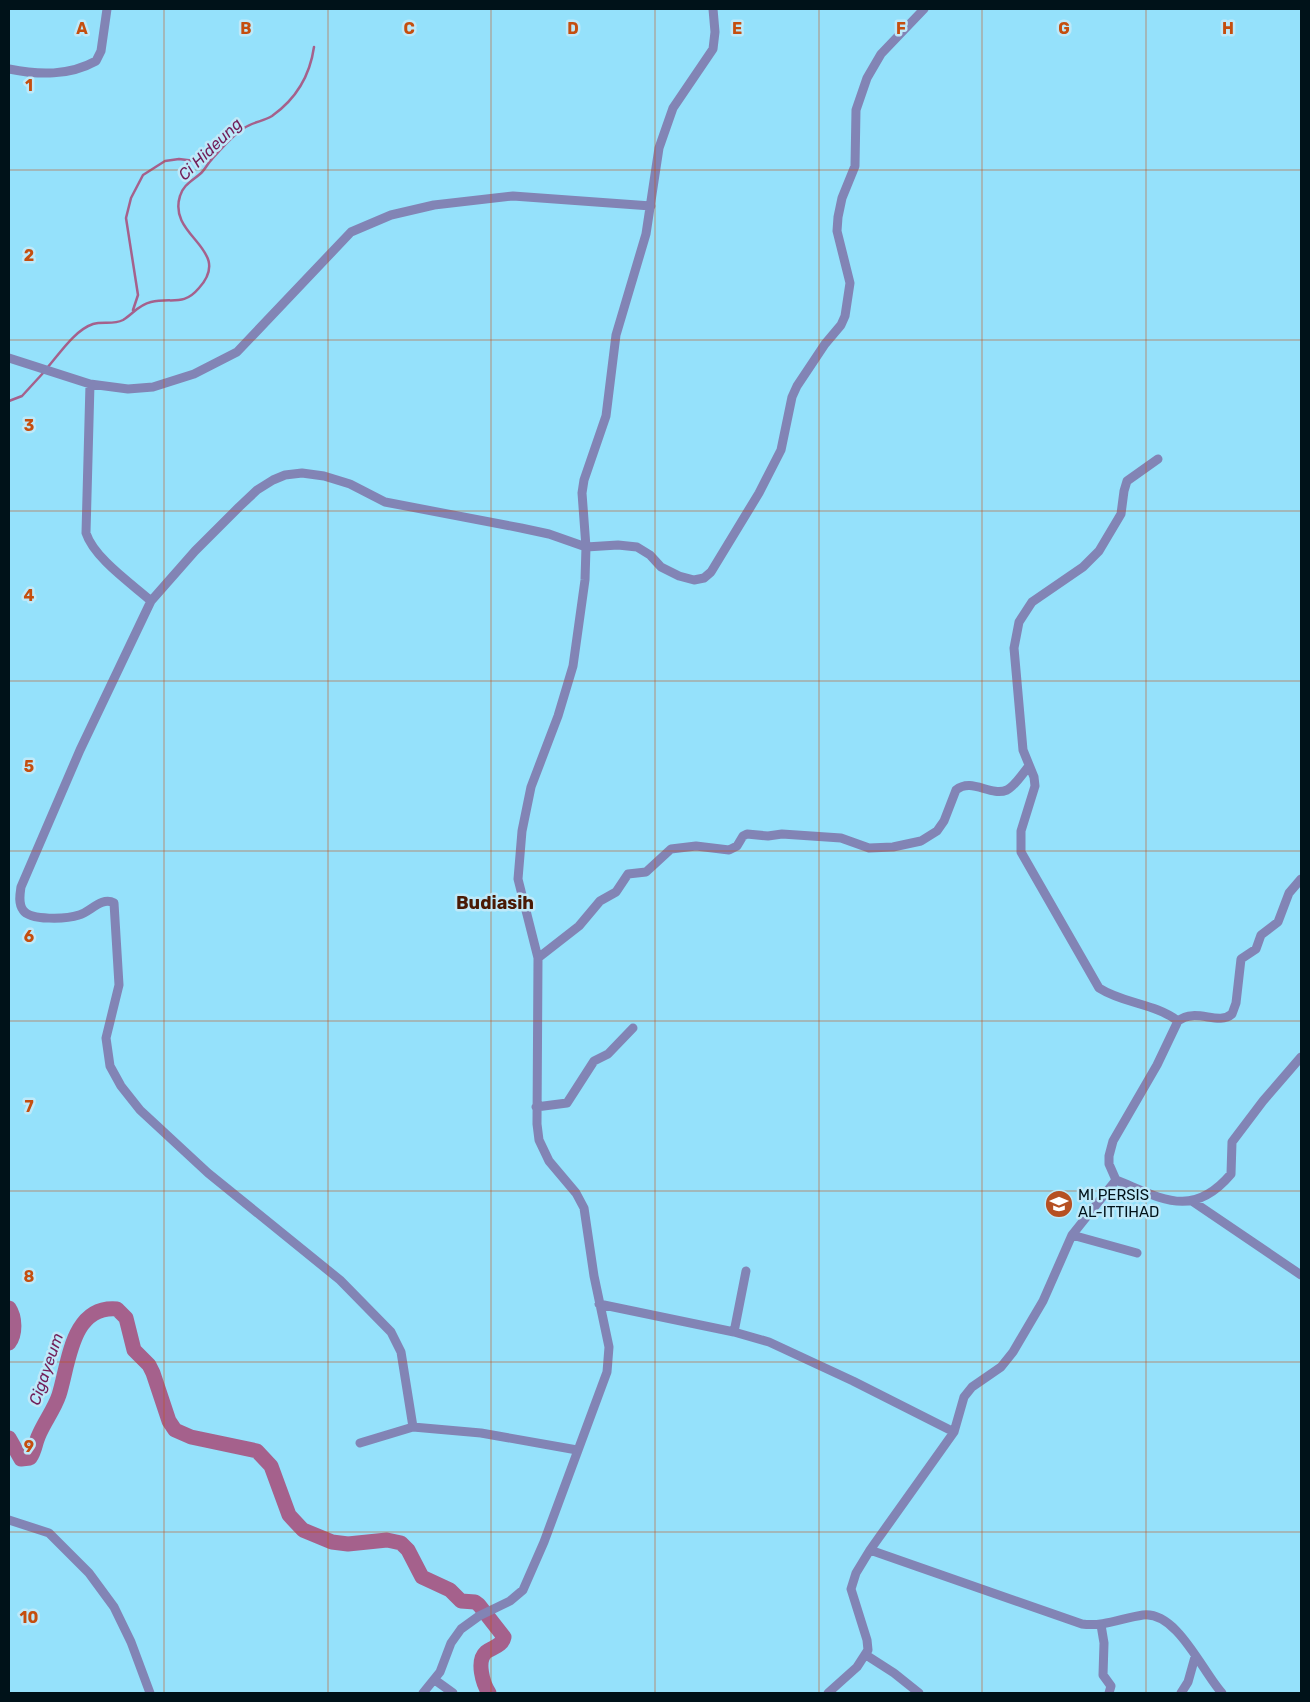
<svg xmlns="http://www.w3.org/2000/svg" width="1310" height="1702" viewBox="0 0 1310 1702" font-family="Rubik,sans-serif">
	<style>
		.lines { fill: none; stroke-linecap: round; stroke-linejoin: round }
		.stream { stroke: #a5618c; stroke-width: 2.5 }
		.river { stroke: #a5618c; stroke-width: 15 }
		.street { stroke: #8284b5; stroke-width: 9 }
		.grid { fill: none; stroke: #c54e0e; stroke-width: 1; stroke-opacity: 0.55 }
		.labels { text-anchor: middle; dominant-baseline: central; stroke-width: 5; stroke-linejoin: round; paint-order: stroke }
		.poi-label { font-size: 15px; fill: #001219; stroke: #bee9f9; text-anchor: start }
		.water-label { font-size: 16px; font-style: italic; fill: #711e58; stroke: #bee9f9 }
		.quarter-label { font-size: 18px; font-weight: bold; fill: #4a1a04; stroke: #bee9f9 }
		.grid-label { font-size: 16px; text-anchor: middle; font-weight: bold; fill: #c54e0e; stroke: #bee9f9; stroke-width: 5; stroke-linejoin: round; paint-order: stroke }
	</style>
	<rect width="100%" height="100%" fill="#95e1fb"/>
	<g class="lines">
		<path class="stream" d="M133,310L138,295L126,218L131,198L143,175L165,161L179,159L203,162L209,160
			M47,368C60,353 75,330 93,324C103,321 113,325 123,320C133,314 138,305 151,302C172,297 183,307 199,288C234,249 167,237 180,196C183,185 192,181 200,174C205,170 207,164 212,159C221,149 233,135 244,128C253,122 264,121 272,116C296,99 310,75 314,47
			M9,401L22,396L44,372"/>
		<path class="river" d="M9,1308C15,1317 16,1334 9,1343
			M9,1438L21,1459L30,1458C35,1451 35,1444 38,1437C44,1422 54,1410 59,1395C69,1364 71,1305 117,1309L126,1318L134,1350L149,1365L153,1373L169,1421L175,1430L191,1437L257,1451L271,1466L289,1515L303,1530L332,1542L348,1544L387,1540L401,1543L408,1550L422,1577L450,1590L461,1601L475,1602L479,1605L504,1637C502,1646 493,1647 486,1652C476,1661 483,1684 489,1693"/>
		<path class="street" d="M9,69C39,75 69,76 96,61L101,51L107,9
			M9,358L90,384L128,389L153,387L194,374L237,352L351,232L391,215L434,205L513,196L651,206
			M90,384L86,533C94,558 132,584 151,601
			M1158,459L1127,481L1124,491L1121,514L1099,551L1083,567L1032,602L1019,622L1014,648L1023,750L1034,777L1035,786L1021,831V852L1099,988C1124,1004 1154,1003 1178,1021L1157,1065L1113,1141L1109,1156V1164L1116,1180C1161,1198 1192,1220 1231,1174L1232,1142L1263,1101L1301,1057
			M538,958L579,926L600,901L616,892L628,874L646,872L671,849L696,846L729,850L737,846L743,836L747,834L768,836L782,834L841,838L869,848L893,847L921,841L937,831L944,821L956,790C972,777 990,797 1007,790C1015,786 1023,773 1029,766
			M1178,1021C1196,1007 1218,1026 1232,1014L1236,1003L1241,959L1256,949L1261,935L1278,922L1289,893L1301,879
			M536,1107L567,1103L594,1061L608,1054L633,1028
			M1192,1201L1301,1275
			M1072,1235L1137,1253
			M599,1304L734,1332L769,1342L853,1381L954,1432
			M734,1332L746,1271
			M360,1443L413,1427
			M577,1450L481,1433L413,1427L401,1352L391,1332L340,1280L208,1173L140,1110L121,1086L110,1066L106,1038L119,985L114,903C102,896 90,912 79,915C67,919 30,921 23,910C18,903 20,894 21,887L80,750L151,601L195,551L239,507L257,490L273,480L285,475L302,473L324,476L350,484L385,502L521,528L549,534L586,547L618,545L637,547L650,555L661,567L679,576L694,580L704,578L711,572L759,493L781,450L792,397L797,386L825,344L841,325L845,316L850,283L837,231L838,217L842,198L855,166L856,110L867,78L881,54L924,9
			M9,1520L49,1533L89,1573L114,1607L131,1642L150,1693
			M870,1550L1082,1624C1104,1627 1122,1618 1143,1615C1177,1611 1202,1671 1222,1693
			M1101,1625L1104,1643L1103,1675L1111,1686L1109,1693
			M866,1655L894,1673L919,1693
			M435,1680L453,1693
			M423,1693L440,1672L451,1643L461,1629L479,1616L510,1601L523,1590L544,1542L607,1372L609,1347L594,1276L584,1208L576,1193L549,1161L539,1140L537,1124L538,958L518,879L522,831L531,787L558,716L573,666L585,580L586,547L582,493L584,480L606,416L616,335L646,234L659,148L673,108L713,49L715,32L713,9
			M828,1693L857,1667L868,1650L867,1640L851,1589L856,1573L870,1550L954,1432L964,1397L972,1387L1001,1367L1013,1352L1043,1301L1072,1235L1116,1180
			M1181,1693L1188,1682L1195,1657"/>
	</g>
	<path class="grid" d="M164,9V1693M328,9V1693M491,9V1693M655,9V1693M819,9V1693M982,9V1693M1146,9V1693M9,170H1301M9,340H1301M9,511H1301M9,681H1301M9,851H1301M9,1021H1301M9,1191H1301M9,1362H1301M9,1532H1301"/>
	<defs>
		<symbol id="school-disc" viewBox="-11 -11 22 22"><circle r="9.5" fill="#b65022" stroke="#bee9f9"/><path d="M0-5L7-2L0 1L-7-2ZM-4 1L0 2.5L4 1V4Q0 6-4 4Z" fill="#fff"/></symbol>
	</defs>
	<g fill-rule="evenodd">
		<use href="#school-disc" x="1043" y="1188" width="32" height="32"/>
	</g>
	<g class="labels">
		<g class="poi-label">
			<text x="1078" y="1195">MI PERSIS<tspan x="1078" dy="17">AL-ITTIHAD</tspan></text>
		</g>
		<g class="water-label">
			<text transform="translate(210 149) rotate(-44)">Ci Hideung</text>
			<text transform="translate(46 1369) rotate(-71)">Cigayeum</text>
		</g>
		<g class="quarter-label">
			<text x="495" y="903">Budiasih</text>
		</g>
	</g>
	<g class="grid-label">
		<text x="82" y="34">A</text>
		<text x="246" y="34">B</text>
		<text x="409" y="34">C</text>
		<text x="573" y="34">D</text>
		<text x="737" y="34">E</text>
		<text x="901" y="34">F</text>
		<text x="1064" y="34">G</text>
		<text x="1228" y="34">H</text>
		<text x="29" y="91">1</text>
		<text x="29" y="261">2</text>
		<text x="29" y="431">3</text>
		<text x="29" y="601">4</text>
		<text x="29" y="772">5</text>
		<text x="29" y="942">6</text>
		<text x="29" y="1112">7</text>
		<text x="29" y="1282">8</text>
		<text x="29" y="1452">9</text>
		<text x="29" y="1623">10</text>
	</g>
	<rect width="1310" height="1702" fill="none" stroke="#001219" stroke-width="20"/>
</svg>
